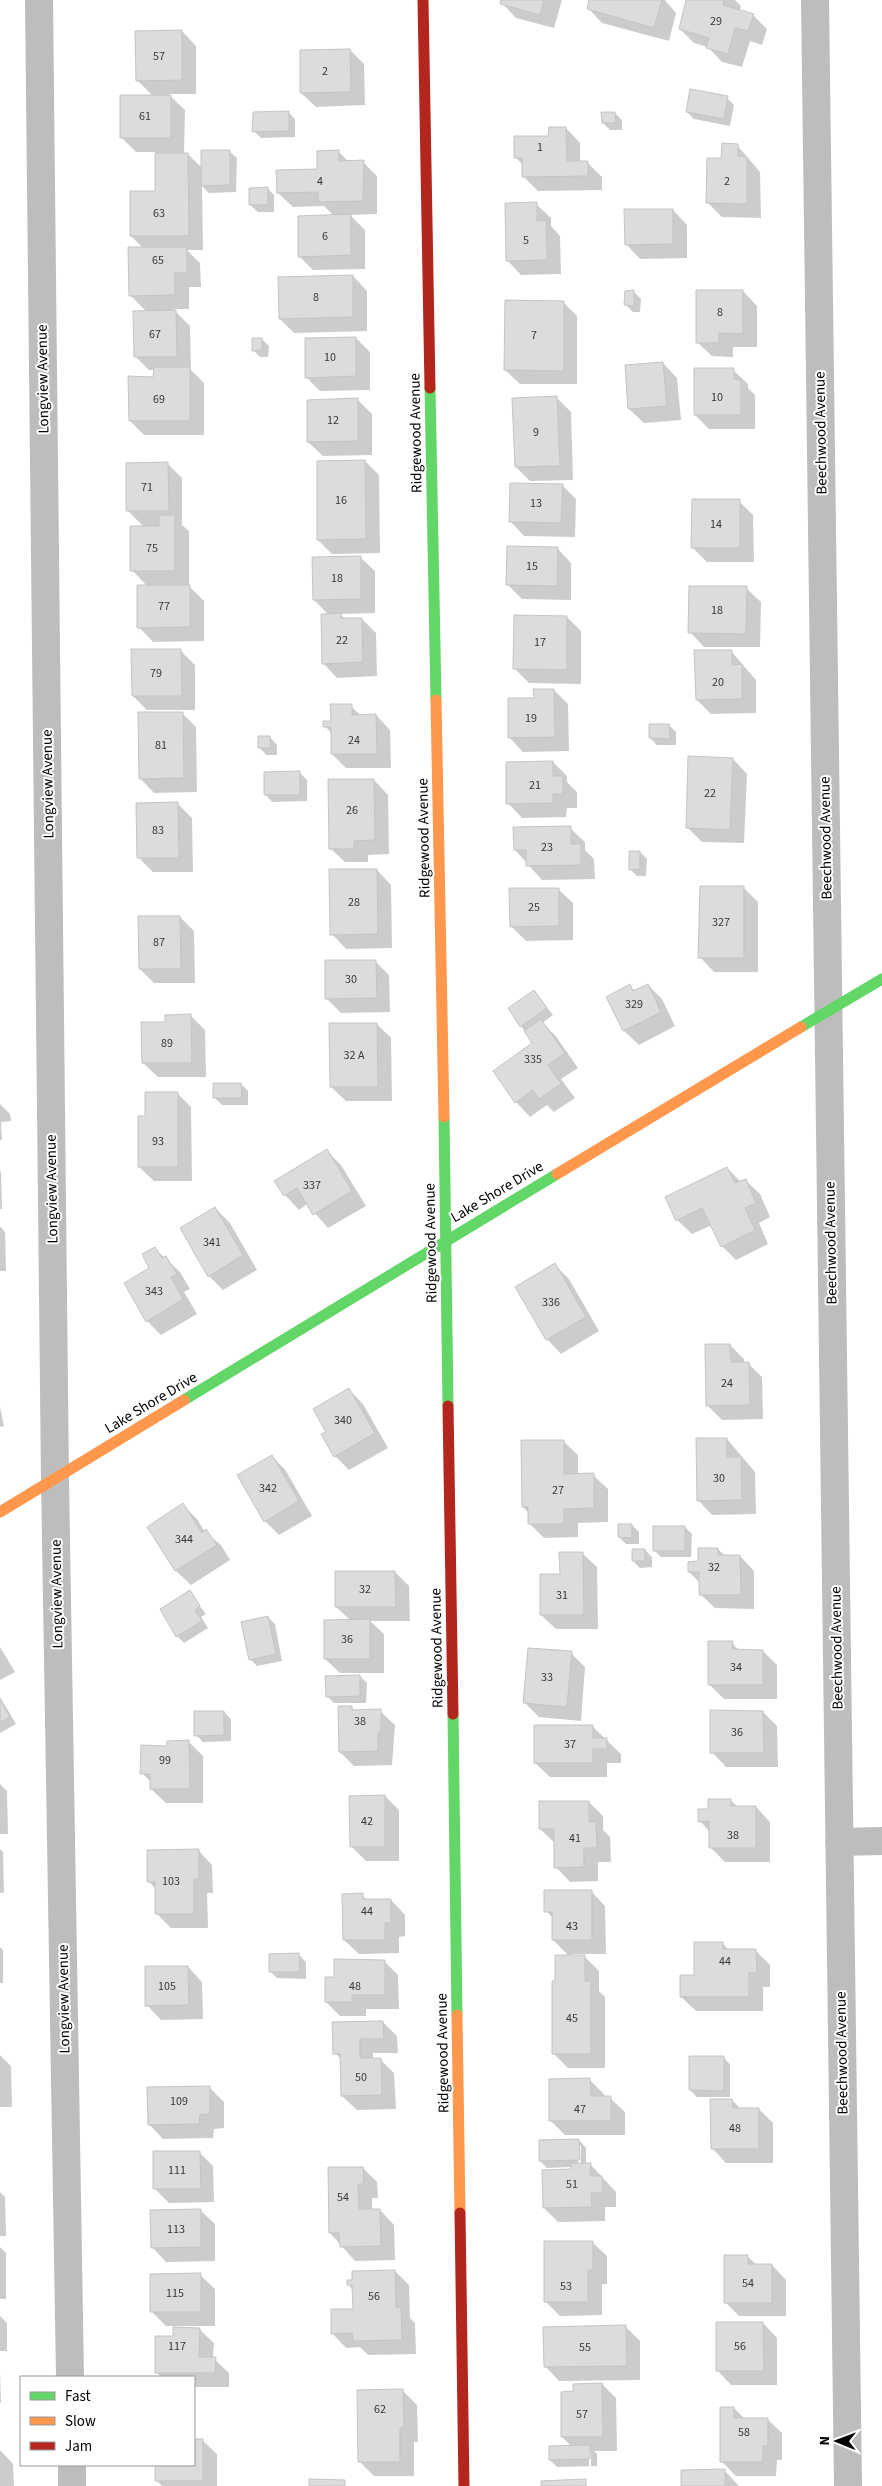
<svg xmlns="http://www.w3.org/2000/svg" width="882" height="2486" viewBox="0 0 882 2486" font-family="'Source Sans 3',sans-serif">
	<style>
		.shadow { fill: #0003; fill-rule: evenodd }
		.building { fill: #dcdcdc; stroke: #c4c4c4 }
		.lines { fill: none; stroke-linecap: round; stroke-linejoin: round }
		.street { stroke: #bdbdbd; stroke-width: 28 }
		.fast { stroke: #63d668; stroke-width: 11 }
		.slow { stroke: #ff974d; stroke-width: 11 }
		.jam { stroke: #b3261e; stroke-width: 11 }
		.labels { text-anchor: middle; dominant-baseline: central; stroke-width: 4; stroke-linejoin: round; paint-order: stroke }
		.number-label { font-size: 12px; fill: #373737 }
		.street-label { font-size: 15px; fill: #000; stroke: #fff }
	</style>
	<rect width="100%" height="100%" fill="#fff"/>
	<path class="shadow" d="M502,0H562L554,28L516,18L502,3Z
		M590,0H665L676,13L669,41L602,23L588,8Z
		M688,0H735L741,6L739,11L753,15L767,29L762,45L750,41L742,67L722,62L708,47L694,43L680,29Z
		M182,31L196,46V94H168L185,110L184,154H188L202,168L229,151L237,158L236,192L209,193L202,186L203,250H187L200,263L201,287H189V309H173L190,326L191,370L204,383V435H144L130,421L155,378V370H149L135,356L147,312L130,295L144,249L131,236L156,192V152H136L121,137L153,96L137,80Z
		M350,50L364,64L365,105L316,107L301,93Z
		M727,98L734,105L730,126L694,119L687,112Z
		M288,112L295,119V137L261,138L254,131Z
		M615,113L622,120V130H610L603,123Z
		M566,128L580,143V162H587L602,177V190L538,191L523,176V165L515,157Z
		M737,145L760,172L761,218L722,217L708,203L723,159Z
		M338,151L349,162H363L377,176V214L350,215L365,230V269L313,270L299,256L334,216L324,206L293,207L278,193L319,171Z
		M267,188L274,195V212H258L250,205Z
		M536,204L551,218V226L560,236L561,274L521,275L507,260Z
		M673,210L687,225V258L640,259L626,244Z
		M353,276L367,291V331L294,333L280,319Z
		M743,291L757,306V347H733V357L712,356L697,342Z
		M634,292L641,299L640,312H633L626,305Z
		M563,302L577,316V384H520L505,370Z
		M356,338L370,352V390L320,391L306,377Z
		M262,339L269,346L268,357H260L253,350Z
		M663,363L677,378L681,420L644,423L629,409Z
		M733,370L748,384V388L755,395V429H709L695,415Z
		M557,398L571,412L573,480L530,481L516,467Z
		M357,399L372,414V455L323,456L308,442Z
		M365,461L379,475L380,553L332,554L318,540Z
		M167,463L182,478V525L189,531V586L204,601V641L153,642L139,627L148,587L132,570L144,527L128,511Z
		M562,485L576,499L575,537L524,536L510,521Z
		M739,501L753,515L754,562H707L693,548Z
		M557,548L571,563V600L522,599L508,585Z
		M360,557L375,571V613L340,614L345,619H362L376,633L377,676L337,678L323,663L329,615L314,600Z
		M746,588L761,602L760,647H704L690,632Z
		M567,617L581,631V684L529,683L515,669Z
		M181,651L195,665V710H147L133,696Z
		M731,651L756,680V713L711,714L697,700Z
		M554,690L568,704L569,751L523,752L509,737L535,699Z
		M351,706L361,716L376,715L390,730L391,768H346L332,754V734L325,726Z
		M182,713L196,727L197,792L154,793L140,778Z
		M669,725L676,732V745H657L650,738Z
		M270,737L277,745V755H266L259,747Z
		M733,759L747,774L744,843L702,842L687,827Z
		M553,762L567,776V782L577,792V808H567L566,817L522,818L508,803Z
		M300,773L307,780V801L272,802L265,794Z
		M374,780L388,795L389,854L368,855V862H345L330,848Z
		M178,804L192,818L193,872H153L138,857Z
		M570,828L585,842V850L594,859L595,879L542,880L515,850Z
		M640,852L647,859L646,876H637L630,869Z
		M377,870L391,885L392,948L346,949L332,934Z
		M743,887L758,902V972H714L700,957Z
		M558,889L573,903V940L526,941L511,926Z
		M180,917L194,931L195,983H154L140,969Z
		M375,961L389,975L390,1012L341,1013L327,999Z
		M648,985L662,999L675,1026L639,1045L624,1031L608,997L630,986L635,991Z
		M534,991L553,1015L542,1023L555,1035L578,1068L561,1079L575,1098L554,1112L547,1105L530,1117L516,1102L534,1044L521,1026Z
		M191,1016L205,1030L206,1077H158L143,1063L167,1023Z
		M377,1024L391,1038L392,1101H346L331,1087Z
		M241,1084L248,1091V1105H222L215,1098Z
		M177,1093L191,1107L192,1181H154L139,1167L146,1117Z
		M0,1096V1104L10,1114L11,1121L1,1122L2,1140H0Z
		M327,1151L341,1165L366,1206L328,1228L307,1204L299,1210L285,1195Z
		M727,1168L741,1182L745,1180L760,1194L770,1217L759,1223L768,1244L736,1260L722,1246L712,1225L692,1234L677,1220Z
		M0,1171L1,1172L2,1209H0Z
		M215,1208L230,1223L257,1270L223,1290L209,1276Z
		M0,1226L5,1232L6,1271H0Z
		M154,1248L180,1272L190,1289L184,1292L197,1314L161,1335L147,1321Z
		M555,1265L569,1279L599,1331L561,1354L547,1339L517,1287Z
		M730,1345L744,1359V1363H748L762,1377L763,1419L722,1420L707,1405Z
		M349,1390L363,1404L388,1448L349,1470L335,1456L328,1432Z
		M0,1407L4,1426L0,1427Z
		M727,1439L755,1472L756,1514L712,1515L698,1500Z
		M563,1441L578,1455V1475H593L608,1489V1522L578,1523V1537L544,1538L529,1523V1513L523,1507Z
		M272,1456L286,1471L312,1516L279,1535L265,1521Z
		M183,1505L197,1519L205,1532L221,1545L230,1560L191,1585L176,1571L149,1527Z
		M632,1525L639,1532V1544H626L619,1537Z
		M685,1527L692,1534L691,1557H661L654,1550Z
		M718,1549L725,1556H740L754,1571V1609L715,1608L700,1594V1583L689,1572Z
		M645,1550L652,1557V1567L640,1568L633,1561Z
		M582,1553L597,1567L598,1629H556L541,1615L561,1575Z
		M395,1572L409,1586L410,1621H370L384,1634V1673H340L325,1659L350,1620L336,1607Z
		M189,1592L206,1614L201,1617L208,1628L184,1643L177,1636Z
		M268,1617L275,1624L282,1661L257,1666L250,1659Z
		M732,1643L740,1651H763L777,1665V1699H724L709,1684Z
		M0,1647L15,1672L0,1680Z
		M571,1653L585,1667L581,1721L539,1717L525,1703Z
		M360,1676L367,1683L366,1703H334L327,1696Z
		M0,1697L16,1724L0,1733Z
		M351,1707L356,1711H380L395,1725L392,1765L354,1766L340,1752Z
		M224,1712L231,1719V1741L203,1742L196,1735Z
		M763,1712L777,1726L778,1767H726L712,1752Z
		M592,1726L621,1754V1763H607V1777H550L535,1763Z
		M189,1742L203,1756V1803H166L151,1789L152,1783L142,1773L168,1747Z
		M0,1784L7,1791L8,1834H0Z
		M385,1796L399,1810V1861H366L351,1846Z
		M730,1800L738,1807H756L770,1822V1862H725L710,1847V1832L700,1821L709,1810Z
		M589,1802L603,1816V1830L610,1837L611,1862H598V1881L570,1882L556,1867L555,1843L540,1829Z
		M0,1849L3,1852L4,1893H0Z
		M198,1850L212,1865L213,1893H207L208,1928H171L157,1914L156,1889L149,1882Z
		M591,1891L605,1906L606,1954H571V1957H585L599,1971V1991L605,1997V2068H568L553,2053L570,1957L553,1940V1918L546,1911Z
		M362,1895L368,1901L391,1900L405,1915V1936L399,1937V1953L359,1954L344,1940Z
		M722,1943L730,1951H756L770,1965V1987H763V2011H696L681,1997Z
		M0,1947L3,1950V1983H0Z
		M299,1955L306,1962V1979L277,1978L270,1971Z
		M384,1961L398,1975L399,2009H366V2016H340L326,2002L335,1979Z
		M188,1967L202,1982L203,2019L161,2020L147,2005Z
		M383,2022L397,2036L398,2053H373V2059H380L394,2073L396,2109L357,2110L342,2096V2060L335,2053Z
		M0,2055L11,2066L12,2107H0Z
		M723,2057L730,2064V2097H697L690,2090Z
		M590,2080L604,2094V2098H610L625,2112V2135H565L551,2121Z
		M210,2088L224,2102V2128L214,2129L213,2138L163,2139L149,2124Z
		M732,2100L741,2109H759L773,2123V2163H726L712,2148Z
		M579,2140L586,2148V2164H590L616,2192V2207H605V2221L558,2222L544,2208L572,2171V2167L547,2168L540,2161ZM578,2146H581V2166H578Z
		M199,2152L213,2166L214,2202L169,2203L155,2189Z
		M363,2168L377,2182L378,2198H372V2210H380L394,2225L395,2260L355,2261L330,2233Z
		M0,2192L5,2197L6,2236H0Z
		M200,2210L215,2224V2261L166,2262L152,2247Z
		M592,2242L607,2256V2284H602V2315L560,2316L546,2302Z
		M0,2247L6,2253V2299H0Z
		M748,2257L757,2265H772L786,2280V2316H739L725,2302Z
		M395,2271L409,2285L410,2318L415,2323L416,2354L368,2355L360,2347L346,2348L332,2333L354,2310L353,2290L349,2285Z
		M200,2275L215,2289V2326H166L151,2311Z
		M0,2316L7,2323V2351H0Z
		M763,2323L777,2338V2385H731L717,2370Z
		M626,2327L640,2341V2380L559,2381L545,2366Z
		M199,2329L214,2343L213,2358L229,2373V2387H194V2377H161L156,2372L174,2337Z
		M0,2371L1,2403H0Z
		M602,2384L616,2398L617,2451H594L597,2454V2466L557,2467L550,2460L572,2447L562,2437L575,2393ZM589,2452H591V2466H589Z
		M402,2390L417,2405L418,2442H414V2476H374L360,2462Z
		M734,2408L745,2419H767L782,2433V2460H777L776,2476H736L722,2462Z
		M194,2440H202L217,2454V2486H162L156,2480V2465H194Z
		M0,2450L13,2464L14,2486H0Z
		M724,2470L739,2486H682Z"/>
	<path class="building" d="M501,0H544L540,15L500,4Z
		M589,0H662L654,28L587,9Z
		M686,0H724L723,5L754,14L748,31L735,28L728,54L706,48L709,38L679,29Z
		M182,30V80L136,81L135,31Z
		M350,49L351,92L300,93V50Z
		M690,89L728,96L724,119L686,112Z
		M120,95H171V138H120Z
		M289,111V131L252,132L253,112Z
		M601,112H615L616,123H602Z
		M549,127H566L567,161H588V176L522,177V158H514V136H548Z
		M722,143L738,144V156L747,157V204L706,203L707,158H721Z
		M201,150H230V185L201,186Z
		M339,150V161L364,160L363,201L318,202V192L277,193L276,170L317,169V151Z
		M155,153H188L189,236H130V191H155Z
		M268,187V205H249V188Z
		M537,202V221L546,220L547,260L506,261L505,203Z
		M624,209H673V244L625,245Z
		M351,214V255L298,257V216Z
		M128,247H187V273H175V295L129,296Z
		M353,275V317L279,319L278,277Z
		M634,290V306L624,305L625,291Z
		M696,290H743V334L719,333V343H696Z
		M505,300L564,301V371L504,370Z
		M176,310L177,357H134L133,311Z
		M356,337V376L305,378V338Z
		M252,338H262V350L252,351Z
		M663,362L667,406L628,409L625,365Z
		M154,367H190V421H129L128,376L153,377Z
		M694,368H734V379L741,380V415H694Z
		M557,396L560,466L515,467L512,398Z
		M358,398V441L307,442V400Z
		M365,460L366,539L317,540V461Z
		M168,462L169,511H126V463Z
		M510,483L563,484L561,523L509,522Z
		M692,499H740V548H691Z
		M159,515H175V571H130V526H159Z
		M507,546L558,547L557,586L506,585Z
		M361,556V599L313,600L312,557Z
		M137,585H190V627L137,628Z
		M689,586H747L746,634L688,633Z
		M341,613V618H362L363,662L322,664L321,614Z
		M514,615L567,616V670L513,669Z
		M131,649H181L182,696H132Z
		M694,650H732V665L742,664V699L696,700Z
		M533,689H554L555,737L508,738V698H534Z
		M330,704H352V715L376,714L377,754H331V727H323V721H331Z
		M138,712H183L184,778L139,779Z
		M649,724H669L670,739L649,738Z
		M258,736H270L271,748H258Z
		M688,756L733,758L730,830L686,828Z
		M553,761V776H563V794H553V803L506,804V762Z
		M300,771V795H264V772Z
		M328,779H374L375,840L354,841V849H329Z
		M178,802L179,858H137L136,803Z
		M571,826V844H581V865L526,866V850H514L513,827Z
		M629,851H640V869L629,870Z
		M329,869H377L378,934L330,935Z
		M700,886H744V958H698Z
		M509,888H559V926L510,927Z
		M138,916H180L181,969H139Z
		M325,960H376L377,998L325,999Z
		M630,984L633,991L648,984L661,1012L623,1031L606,997Z
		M534,990L547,1008L520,1027L508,1008Z
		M191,1014L192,1063H142L141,1022H165V1015Z
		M541,1019L565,1053L548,1065L561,1084L539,1099L533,1090L515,1103L493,1071L532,1043L524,1031Z
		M329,1023H377L378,1087H330Z
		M213,1083H241L242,1098H213Z
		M145,1092H178V1167H138V1116H145Z
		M327,1149L352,1191L313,1215L297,1188L284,1196L274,1181Z
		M727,1167L735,1183L746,1179L756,1203L745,1208L755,1230L721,1247L702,1208L676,1221L665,1197Z
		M215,1207L243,1255L208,1277L180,1228Z
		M155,1247L162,1258L166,1256L177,1274L171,1277L183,1299L146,1322L124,1283L149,1268L142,1254Z
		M555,1263L586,1317L546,1340L515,1287Z
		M705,1344H730L731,1362H749L750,1405L706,1406Z
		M349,1388L375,1433L334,1457L321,1434L326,1432L313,1409Z
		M696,1438H727V1457H741L742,1500L697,1501Z
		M521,1440H564V1474L594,1473V1508L564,1509V1524H528V1507H522Z
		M272,1455L299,1501L264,1522L237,1475Z
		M183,1503L202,1533L206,1529L217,1545L175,1571L147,1527Z
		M618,1524H632V1538L618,1537Z
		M653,1526H685V1551H653Z
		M698,1548H718V1555H740L741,1595H699V1572H688V1562L698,1561Z
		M632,1549H645V1561H632Z
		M559,1552H583L584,1615H540V1574H560Z
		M335,1571H395L396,1607H335Z
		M190,1590L200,1606L195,1610L202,1621L176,1637L160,1609Z
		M268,1616L276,1654L249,1660L241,1622Z
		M370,1619V1659H324V1620Z
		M708,1641H733L732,1649L763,1650V1685H708Z
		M528,1648L572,1651L567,1707L523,1703Z
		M360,1675V1696L326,1697L325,1676Z
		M0,1699L10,1717L0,1722Z
		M338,1706H352V1710L381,1709V1732H378V1751L339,1752Z
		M710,1710L763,1711L764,1753H710Z
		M194,1711H224V1735L194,1736Z
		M534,1725H593V1738H607V1749H593V1763H534Z
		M189,1740L190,1789H150V1774H140L141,1745L167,1746V1741Z
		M385,1795V1847H350L349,1796Z
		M708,1799H731V1806H756V1848H709V1821L698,1822V1809H708Z
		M539,1801H589V1822H596L597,1848H584V1867L554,1868V1829H539Z
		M199,1849V1879H194V1914H155V1882H147V1850Z
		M544,1890H592V1940H552V1912H544Z
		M363,1893V1899H391V1923H385V1940H343L342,1894Z
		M694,1942H723V1949H756L757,1973H749V1997H680V1975H694Z
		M299,1953L300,1972H269V1954Z
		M555,1955H585V1981H591V2054H552V1981H555Z
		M334,1959L385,1960V1995H352V2002H325V1977H334Z
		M145,1966H188L189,2005L145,2006Z
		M383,2021L384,2039H360V2058H381L382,2095L341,2096L340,2054H333L332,2022Z
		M689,2056H724V2091L689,2090Z
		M590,2078L591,2096H611V2121H549V2079Z
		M210,2086V2114L200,2115L199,2124L148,2125L147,2087Z
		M710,2099H732L733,2108H759V2149H711Z
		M579,2139L580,2160L539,2161V2140Z
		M153,2151H200L201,2189H153Z
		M571,2163H591L590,2176H602L603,2193H591L592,2207L543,2208L542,2170L571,2169Z
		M328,2167H363L364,2184H358L359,2209H380L381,2246L340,2247L339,2233H329Z
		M201,2209V2247L151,2248L150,2210Z
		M544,2241H593V2270H588V2302H544Z
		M724,2255H748V2264H772V2303H724Z
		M395,2270L396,2308L401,2307L402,2340L353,2341L352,2333L331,2334V2309H353L352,2285H347V2280H352V2271Z
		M201,2273V2312H150V2274Z
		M716,2322H763L764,2371H716Z
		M626,2325L627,2366L544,2367L543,2327Z
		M173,2327L200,2328L199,2357H216L215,2373H155V2336H173Z
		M602,2383L603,2437H561V2392L573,2391V2384Z
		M403,2389L404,2428H400V2462H358L357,2390Z
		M720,2407H734V2418H768V2446H763V2462H720Z
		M194,2439H203V2481H155V2465H194Z
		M590,2445V2459L549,2460V2446Z
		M725,2469V2486H681V2470Z
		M309,2479L345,2480V2486H309Z
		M586,2479V2486H541V2481Z"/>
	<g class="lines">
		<path class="street" d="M39,0L55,1480L70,2377
			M815,0L848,2486
			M839,1842L882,1841
			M72,2465V2486"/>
		<path class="fast" d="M430,388L436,700
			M801,1027L882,979
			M444,1117L448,1406
			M184,1400L557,1174
			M453,1714L457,2015"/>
		<path class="slow" d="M436,700L444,1117
			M557,1174L801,1027
			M0,1512L184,1400
			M457,2015L460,2213"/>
		<path class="jam" d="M423,0L430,388
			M448,1406L453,1714
			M460,2213L464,2486"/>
	</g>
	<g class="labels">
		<g class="number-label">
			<text x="716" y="21">29</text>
			<text x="159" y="56">57</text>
			<text x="325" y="71">2</text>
			<text x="145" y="116">61</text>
			<text x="540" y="147">1</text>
			<text x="320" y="181">4</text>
			<text x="727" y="181">2</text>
			<text x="159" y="213">63</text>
			<text x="325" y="236">6</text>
			<text x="526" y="240">5</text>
			<text x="158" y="260">65</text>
			<text x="316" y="297">8</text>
			<text x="720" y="312">8</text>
			<text x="155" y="334">67</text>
			<text x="534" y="335">7</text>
			<text x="330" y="357">10</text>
			<text x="717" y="397">10</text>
			<text x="159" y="399">69</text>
			<text x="333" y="420">12</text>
			<text x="536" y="432">9</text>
			<text x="147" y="487">71</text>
			<text x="341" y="500">16</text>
			<text x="536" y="503">13</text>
			<text x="716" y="524">14</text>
			<text x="152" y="548">75</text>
			<text x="532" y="566">15</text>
			<text x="337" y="578">18</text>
			<text x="164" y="606">77</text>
			<text x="717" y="610">18</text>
			<text x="342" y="640">22</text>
			<text x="540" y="642">17</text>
			<text x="156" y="673">79</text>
			<text x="718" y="682">20</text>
			<text x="531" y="718">19</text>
			<text x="354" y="740">24</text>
			<text x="161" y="745">81</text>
			<text x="535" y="785">21</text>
			<text x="710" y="793">22</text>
			<text x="352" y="810">26</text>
			<text x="158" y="830">83</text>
			<text x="547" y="847">23</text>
			<text x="354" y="902">28</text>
			<text x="534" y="907">25</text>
			<text x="721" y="922">327</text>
			<text x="159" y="942">87</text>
			<text x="351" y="979">30</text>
			<text x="634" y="1004">329</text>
			<text x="167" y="1043">89</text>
			<text x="354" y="1055">32 A</text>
			<text x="533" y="1059">335</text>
			<text x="158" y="1141">93</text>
			<text x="312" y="1185">337</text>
			<text x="212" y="1242">341</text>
			<text x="154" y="1291">343</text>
			<text x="551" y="1302">336</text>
			<text x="727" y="1383">24</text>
			<text x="343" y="1420">340</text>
			<text x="719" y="1478">30</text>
			<text x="268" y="1488">342</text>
			<text x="558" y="1490">27</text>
			<text x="184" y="1539">344</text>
			<text x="714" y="1567">32</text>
			<text x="365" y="1589">32</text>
			<text x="562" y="1595">31</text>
			<text x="347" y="1639">36</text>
			<text x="736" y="1667">34</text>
			<text x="547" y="1677">33</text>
			<text x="360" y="1721">38</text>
			<text x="737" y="1732">36</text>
			<text x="570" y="1744">37</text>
			<text x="165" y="1760">99</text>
			<text x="367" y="1821">42</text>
			<text x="733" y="1835">38</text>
			<text x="575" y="1838">41</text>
			<text x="171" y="1881">103</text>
			<text x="367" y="1911">44</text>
			<text x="572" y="1926">43</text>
			<text x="725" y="1961">44</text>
			<text x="167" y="1986">105</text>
			<text x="355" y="1986">48</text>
			<text x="572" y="2018">45</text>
			<text x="361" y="2077">50</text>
			<text x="179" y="2101">109</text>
			<text x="580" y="2109">47</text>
			<text x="735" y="2128">48</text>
			<text x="177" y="2170">111</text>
			<text x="572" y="2184">51</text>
			<text x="343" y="2197">54</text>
			<text x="176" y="2229">113</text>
			<text x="748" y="2283">54</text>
			<text x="566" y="2286">53</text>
			<text x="175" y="2293">115</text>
			<text x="374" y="2296">56</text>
			<text x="177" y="2346">117</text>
			<text x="740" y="2346">56</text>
			<text x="585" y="2347">55</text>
			<text x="380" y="2409">62</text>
			<text x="582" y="2414">57</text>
			<text x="744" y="2432">58</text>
		</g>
		<g class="street-label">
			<text transform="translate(43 379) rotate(-91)">Longview Avenue</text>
			<text transform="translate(416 433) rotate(-91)">Ridgewood Avenue</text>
			<text transform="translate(821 433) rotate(-91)">Beechwood Avenue</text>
			<text transform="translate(48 784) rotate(-91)">Longview Avenue</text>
			<text transform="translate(424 838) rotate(-91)">Ridgewood Avenue</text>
			<text transform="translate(826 838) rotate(-91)">Beechwood Avenue</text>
			<text transform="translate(52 1189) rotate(-91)">Longview Avenue</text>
			<text transform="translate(497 1192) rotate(-31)">Lake Shore Drive</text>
			<text transform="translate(431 1243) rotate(-91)">Ridgewood Avenue</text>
			<text transform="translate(831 1243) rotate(-91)">Beechwood Avenue</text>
			<text transform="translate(151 1403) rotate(-31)">Lake Shore Drive</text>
			<text transform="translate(57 1594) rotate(-91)">Longview Avenue</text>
			<text transform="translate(437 1648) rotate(-91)">Ridgewood Avenue</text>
			<text transform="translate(837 1648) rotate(-91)">Beechwood Avenue</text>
			<text transform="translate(64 1999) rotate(-91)">Longview Avenue</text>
			<text transform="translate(443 2053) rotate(-91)">Ridgewood Avenue</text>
			<text transform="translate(842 2053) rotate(-91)">Beechwood Avenue</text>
		</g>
	</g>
	<rect x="20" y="2376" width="175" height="90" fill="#ffffff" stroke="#999999"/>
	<rect x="30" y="2392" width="25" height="8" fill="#63d668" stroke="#999999"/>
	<text x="65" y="2401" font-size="15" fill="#000000">Fast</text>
	<rect x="30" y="2417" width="25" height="8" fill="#ff974d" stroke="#999999"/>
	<text x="65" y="2426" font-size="15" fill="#000000">Slow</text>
	<rect x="30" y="2442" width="25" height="8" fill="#b3261e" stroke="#999999"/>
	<text x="65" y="2451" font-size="15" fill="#000000">Jam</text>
	<g transform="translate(837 2441) rotate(271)" stroke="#ffffff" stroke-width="4" paint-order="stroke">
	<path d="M0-4L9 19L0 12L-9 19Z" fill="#000000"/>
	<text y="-8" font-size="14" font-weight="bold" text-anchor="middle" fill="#000000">N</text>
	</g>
</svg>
